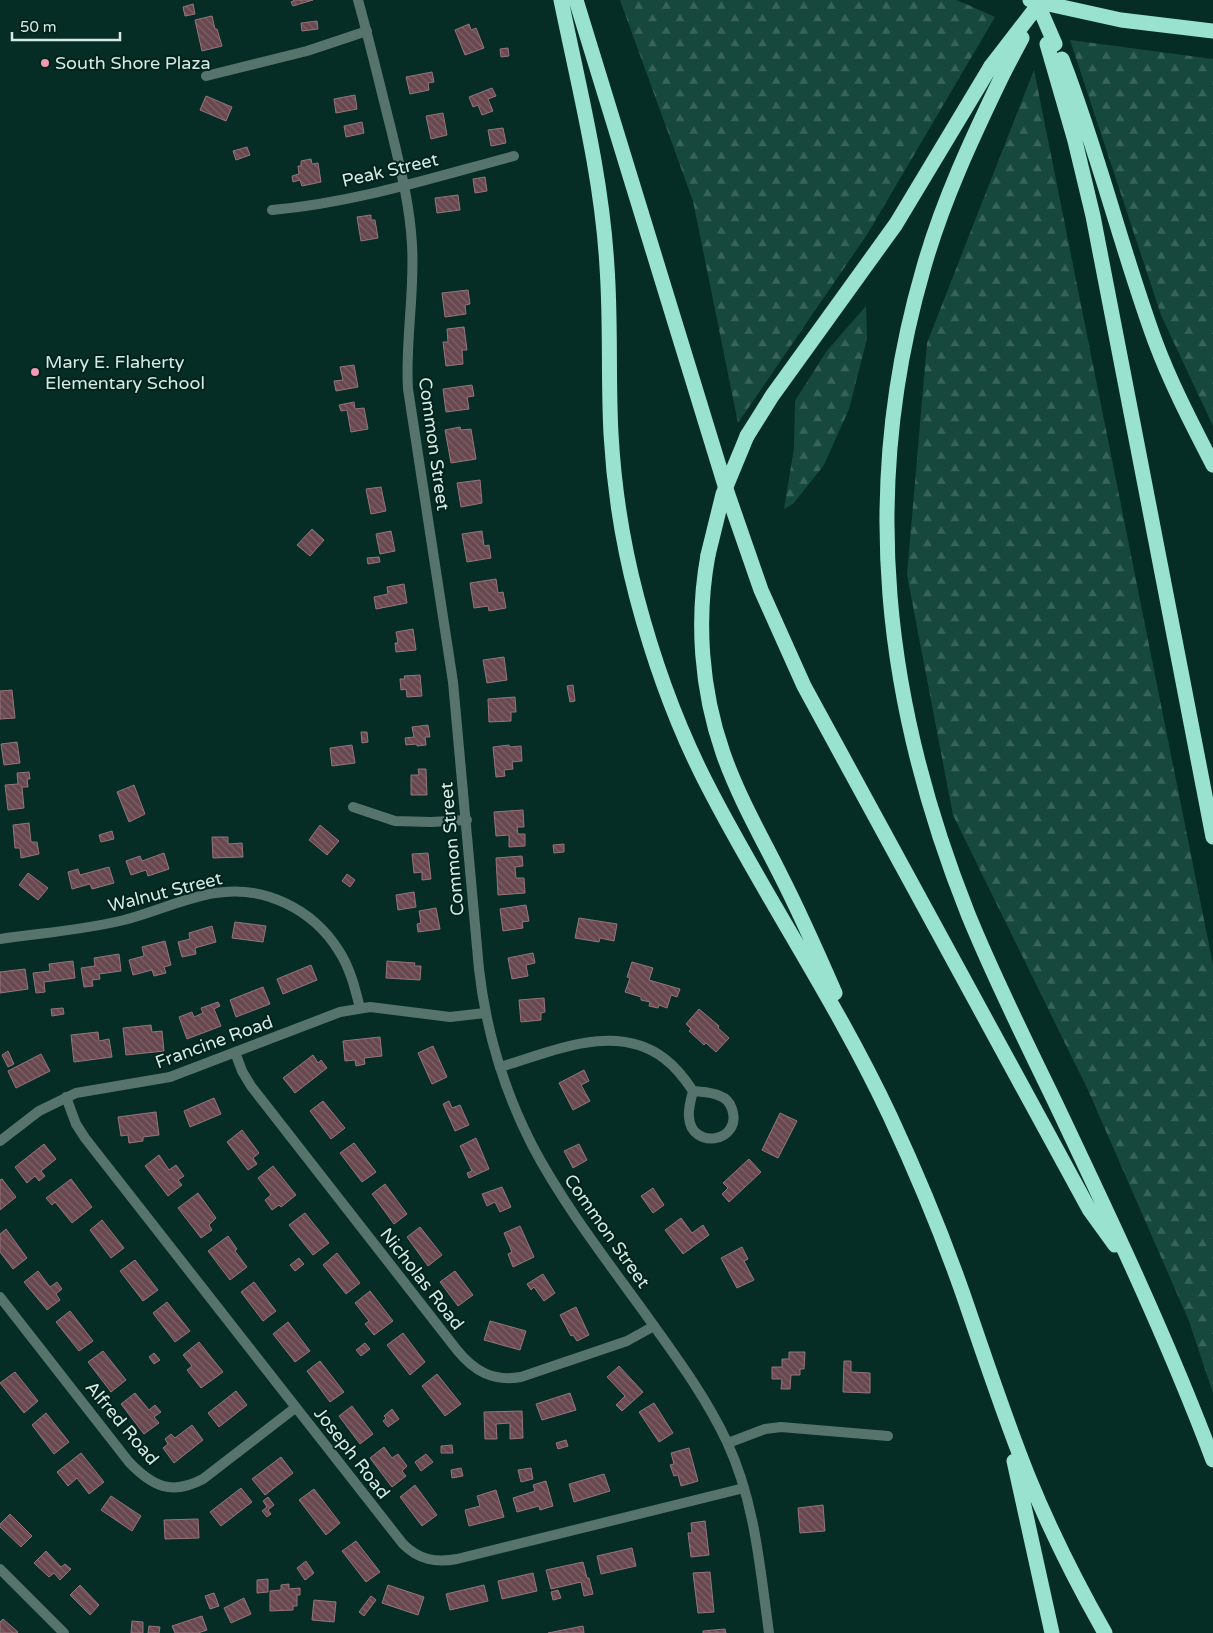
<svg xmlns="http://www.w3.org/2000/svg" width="1213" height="1633" viewBox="0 0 1213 1633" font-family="'Varela Round',sans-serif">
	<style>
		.forest { fill: url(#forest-firs) }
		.building { fill: url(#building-back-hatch); stroke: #97747c }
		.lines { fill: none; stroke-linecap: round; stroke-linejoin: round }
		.minor { stroke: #57746c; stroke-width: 10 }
		.tertiary { stroke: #57746c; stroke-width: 10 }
		.motorway { stroke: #98e2cf; stroke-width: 15 }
		.motorway-bridge { stroke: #98e2cf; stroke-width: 15 }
		.poi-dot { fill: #f19ab1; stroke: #00231c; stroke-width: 2 }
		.labels { text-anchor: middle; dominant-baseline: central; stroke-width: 4; stroke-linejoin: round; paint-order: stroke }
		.poi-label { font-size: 18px; fill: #d6eae4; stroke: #00231c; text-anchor: start }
		.street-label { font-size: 18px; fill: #d6eae4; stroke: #00231c }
	</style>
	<defs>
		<pattern id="forest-firs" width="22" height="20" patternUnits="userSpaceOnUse" patternTransform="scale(1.25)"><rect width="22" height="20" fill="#17483e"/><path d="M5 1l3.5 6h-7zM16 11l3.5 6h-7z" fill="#38635a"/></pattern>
		<pattern id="building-back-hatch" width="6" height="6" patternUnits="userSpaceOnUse" patternTransform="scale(1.25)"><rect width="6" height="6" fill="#68474f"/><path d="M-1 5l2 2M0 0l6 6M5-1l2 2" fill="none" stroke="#7d6268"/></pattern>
	</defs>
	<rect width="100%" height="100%" fill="#052d25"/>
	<path class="forest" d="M620,0H957L995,17L868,233L738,423L693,201Z
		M1070,40L1213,59V426L1161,315Z
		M1034,70L1213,965V1393L1189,1321L1088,1090L953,815L907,575L927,343Z
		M866,306L867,339L849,409L824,465L793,504L784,509L794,448L795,401L826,352Z"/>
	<path class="building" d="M295,0H313L293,6L291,2Z
		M193,4L195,14L185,16L183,7Z
		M212,16L215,29H217L222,46L202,51L195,20Z
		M317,21L318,29L302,31L301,23Z
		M469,24L471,30L476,28L484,48L465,55L455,30Z
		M508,48L509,56L501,57L500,49Z
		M432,72L434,82L428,83L429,90L410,94L406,77Z
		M492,88L496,96L488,99L493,111L482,115L478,105L473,107L469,97Z
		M355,95L357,109L336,113L334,99Z
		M206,96L232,107L226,121L200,110Z
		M443,113L447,135L431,139L426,116Z
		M362,122L364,133L346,137L344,126Z
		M503,128L506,143L491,146L488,130Z
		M247,147L250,155L236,160L233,151Z
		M311,159L312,164L318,163L321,182L302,186L300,180L293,182L292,176L299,174L298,166H301V161Z
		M485,177L487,191L475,193L473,179Z
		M458,195L460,210L437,213L435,198Z
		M371,215V220H375L378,238L361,241L357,217Z
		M468,290L470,304L465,305L466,314L445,317L442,293Z
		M464,327L467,350H462L463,364L446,366L443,342H448L447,329Z
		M354,365L358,387L336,391L334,381L343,380L340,367Z
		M472,385L474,396L467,397L469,409L446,412L443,389Z
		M354,402L355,409L364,408L368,429L351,432L347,410L341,411L339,405Z
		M460,427L461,430L471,429L476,459L451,463L445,430Z
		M480,480L482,503L461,507L457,483Z
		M381,487L386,511L371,514L366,489Z
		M312,529L324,540L310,556L297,545Z
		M391,531L395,551L380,554L376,534Z
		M482,531L484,546L489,545L491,558L467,562L462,534Z
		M379,557L380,562L368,564L367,558Z
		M496,579L498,593L503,592L506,608L489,611L488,606L474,608L470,583Z
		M404,584L407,603L376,609L374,597L388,594L387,587Z
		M413,629L416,650L396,652L395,643H398L396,632Z
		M504,657L507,680L487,683L483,660Z
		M420,675L422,696L407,697L406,689L401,690L400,679H405L404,676Z
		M573,685L575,701L570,702L567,686Z
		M12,690L15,718L0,719V691Z
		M515,697L516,712H511V721L489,722L488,699Z
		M428,725L430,737H425L426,745L417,746V744L406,745L405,738L414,737L412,727Z
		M361,732H367L368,742L362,743Z
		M17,742L20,763L4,765L1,744Z
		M352,745L355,763L332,766L330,748Z
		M509,745L510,747L521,746L522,761L512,762L513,769L504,770L505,776L496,777L493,747Z
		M418,769H426L427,795H411V775H419Z
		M29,772L30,779H27L28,787H22L24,808L8,810L5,785L18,784L17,773Z
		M134,785L145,814L129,822L117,792Z
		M523,810L524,827H517L518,834H525V846L509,847V835L496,836L494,812Z
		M29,823L31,842H37L39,854L21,858L20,848H15L13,825Z
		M320,825L339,841L327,855L309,840Z
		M112,831L114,839L101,842L99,835Z
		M212,837H228V844L242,843L243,857L213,858Z
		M564,844V852L554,853L553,845Z
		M164,853L169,869L148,876L146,870L131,875L126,861L140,856L142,861Z
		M428,853L431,879L422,880V872L414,873L412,854Z
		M522,856L523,866L515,867L516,878H524L525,893L498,895L496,858Z
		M109,867L114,883L92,889L90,884L72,889L68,872L78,869L80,875Z
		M28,873L48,888L38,900L19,885Z
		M347,874L355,880L350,887L342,881Z
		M414,892L416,907L398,910L396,895Z
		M526,905L529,921L522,922L523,928L503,931L500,909Z
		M436,908L440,929L418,932L417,924L421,923L419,911Z
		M579,918L617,924L614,941L600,938L599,942L575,938Z
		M235,922L266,926L263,942L232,938Z
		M212,926L216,942L195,948L196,954L182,957L178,942L190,939L189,933Z
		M165,941L171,965L164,967L166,973L154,976L152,970L133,975L129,960L144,956L142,947Z
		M533,953L535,963L526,965L528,976L512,979L508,958Z
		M119,954L121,971L99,974L100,979L92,980L93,986L84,987L81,968L95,966L94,958Z
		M73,961L75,978L44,982L45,992L36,993L33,973L50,971L49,964Z
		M387,961L415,963L414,966H421L420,980L386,978Z
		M632,962L653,968L649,980L680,989L677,997L671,995L667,1008L659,1005L658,1008L649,1006L650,1002L641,1000V997L625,992L630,978L627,977Z
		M311,965L317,980L283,994L277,979Z
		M25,969L28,989L0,993V972Z
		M263,987L270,1004L236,1017L230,1000Z
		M544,998L545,1012L541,1013V1020L521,1022L519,1000Z
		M218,1002L220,1006L214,1009L221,1026L187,1039L179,1017L192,1012L194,1017L203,1013L201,1008Z
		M63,1008L64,1014L52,1016L51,1009Z
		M699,1009L719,1026L718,1028L729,1038L716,1052L706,1043L704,1045L689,1031L691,1029L686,1024Z
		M151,1025L152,1032L162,1031L164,1051L126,1055L123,1028Z
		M98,1032L99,1041L109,1039L112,1057L74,1062L71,1035Z
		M380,1037L382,1056L364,1058L365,1064L356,1066L355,1060L345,1061L343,1041Z
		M433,1046L447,1077L432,1084L418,1053Z
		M8,1051L14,1064L8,1067L2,1055Z
		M41,1054L50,1071L16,1088L8,1071Z
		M313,1055L318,1063L321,1060L327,1068L295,1093L283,1078Z
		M584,1070L589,1081L581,1085L590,1101L573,1110L559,1083Z
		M214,1098L221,1114L190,1127L184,1111Z
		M323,1101L345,1128L331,1139L310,1111Z
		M449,1101L452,1108L460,1105L469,1125L455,1131L443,1104Z
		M156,1112L159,1135L143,1137V1141L129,1143L128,1135L121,1136L118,1117Z
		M780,1113L797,1121L778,1158L762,1150Z
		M242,1130L259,1153L253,1158L257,1164L248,1170L227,1142Z
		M476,1138L489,1169L469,1178L467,1173L472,1171L460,1146Z
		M354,1143L376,1172L362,1182L340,1153Z
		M44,1144L56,1159L41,1171L45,1176L39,1181L35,1176L27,1183L15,1167Z
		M579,1144L587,1160L573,1168L564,1151Z
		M159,1155L169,1170L176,1165L184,1176L178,1180L182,1185L168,1196L145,1166Z
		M749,1159L761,1172L729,1202L722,1194L728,1188L723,1183Z
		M273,1166L296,1195L281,1207L279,1205L272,1210L265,1200L271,1195L258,1178Z
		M2,1179L16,1197L0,1210V1180Z
		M71,1179L92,1207L72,1223L55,1202L52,1205L46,1198Z
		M385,1184L407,1214L394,1224L372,1194Z
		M502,1187L511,1207L500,1212L495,1202L487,1206L482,1194Z
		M653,1188L664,1205L653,1213L641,1196Z
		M198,1193L216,1218L209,1225L212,1230L201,1238L178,1208Z
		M305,1213L329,1243L313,1255L289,1225Z
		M681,1218L692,1233L703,1225L709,1235L683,1254L665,1230Z
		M102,1220L124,1248L111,1258L90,1230Z
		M520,1226L534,1257L513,1267L508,1254L512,1252L504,1233Z
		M420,1227L442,1255L428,1266L407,1237Z
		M6,1229L27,1258L13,1269L0,1252V1234Z
		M228,1236L237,1249L235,1251L247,1267L230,1280L208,1251Z
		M742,1247L748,1259L744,1261L754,1280L737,1288L721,1258Z
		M337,1253L360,1283L346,1294L323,1265Z
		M299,1258L304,1264L295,1271L290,1265Z
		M135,1260L158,1290L143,1301L120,1271Z
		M38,1271L50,1287L57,1282L62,1289L56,1294L60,1300L47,1310L24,1282Z
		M455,1271L473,1295L458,1306L440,1282Z
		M543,1274L555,1293L544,1301L534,1287L531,1290L527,1284Z
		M254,1282L276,1311L263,1321L241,1292Z
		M370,1291L393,1321L374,1335L365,1324L369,1321L355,1303Z
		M167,1302L190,1331L175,1342L153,1313Z
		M576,1307L589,1335L577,1341L573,1335L571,1336L560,1315Z
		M70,1311L93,1341L79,1351L56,1322Z
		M490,1321L526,1331L520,1350L484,1340Z
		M288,1322L310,1351L295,1362L273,1334Z
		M403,1333L425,1362L410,1375L387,1345Z
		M199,1342L223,1372L201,1388L187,1370L192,1366L183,1355Z
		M365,1343L370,1349L361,1356L356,1350Z
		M103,1351L126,1380L111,1392L88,1362Z
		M789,1352H805L804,1369H800V1375H791L790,1389H781L782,1379H772V1367H782V1359H789Z
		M154,1353L160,1360L154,1364L149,1357Z
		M320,1361L344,1392L330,1402L307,1371Z
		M844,1361H851V1372L870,1373V1393L843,1392Z
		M619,1366L643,1392L622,1411L616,1405L625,1396L607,1377Z
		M15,1372L38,1401L24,1413L0,1383Z
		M437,1374L461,1404L445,1416L422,1386Z
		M236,1391L247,1405L219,1427L208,1413Z
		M135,1393L149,1410L155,1405L161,1412L154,1417L159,1423L144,1434L121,1404Z
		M570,1393L576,1410L542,1420L536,1404Z
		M654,1403L673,1433L659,1442L639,1412Z
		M352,1406L373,1434L360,1444L339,1416Z
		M392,1409L399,1419L388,1427L383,1421L386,1418L384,1416Z
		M522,1411L523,1438L510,1439V1423L496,1424L497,1439H485L484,1412Z
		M46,1413L69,1442L54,1454L32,1425Z
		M192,1425L203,1440L174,1463L163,1448L168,1444L165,1439L171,1434L175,1438Z
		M566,1440L568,1446L558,1449L556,1443Z
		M452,1445L453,1453H441V1446Z
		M384,1447L392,1458L398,1454L407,1466L402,1471L406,1476L392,1487L370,1458Z
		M689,1448L698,1481L681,1486L678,1475L674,1476L670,1465L674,1464L671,1453Z
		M81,1453L104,1482L89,1494L77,1478L68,1486L57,1472Z
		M426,1454L433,1462L421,1471L415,1462Z
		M281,1457L293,1473L265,1495L252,1479Z
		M461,1468L463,1476L452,1478L451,1470Z
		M531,1468L533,1479L521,1482L518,1470Z
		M604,1474L610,1491L574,1502L569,1484Z
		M546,1481L553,1506L540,1510L539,1506L517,1512L513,1498L535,1491L533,1485Z
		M415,1485L437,1515L422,1526L400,1497Z
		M241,1488L252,1502L221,1526L210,1512Z
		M314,1489L340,1523L326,1535L299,1500Z
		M496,1490L504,1517L469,1526L465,1510L480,1506L477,1496Z
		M111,1496L141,1516L132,1531L101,1510Z
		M268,1497L274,1505L268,1510L271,1514L267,1517L262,1511L267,1507L263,1501Z
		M823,1505L825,1531L800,1533L798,1508Z
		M10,1514L32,1536L21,1547L0,1527V1524Z
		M198,1519L199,1538L165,1539L164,1520Z
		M705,1521L709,1555L691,1557L688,1533H692L691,1523Z
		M356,1541L380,1572L366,1582L342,1551Z
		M632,1548L636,1566L601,1574L597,1556Z
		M46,1551L61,1567L65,1564L71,1569L60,1580L54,1573L49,1577L34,1563Z
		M306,1561L314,1573L305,1580L297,1568Z
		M583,1562L587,1578H589L593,1594L584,1596L581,1582L551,1589L546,1570Z
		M710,1572L714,1612L698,1613L693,1573Z
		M533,1573L537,1591L502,1599L498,1581Z
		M268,1579V1592L257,1593V1580Z
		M289,1584V1589L300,1588V1595H297V1606H293V1610L270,1611V1591L281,1590V1585Z
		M80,1585L99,1605L90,1615L70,1595Z
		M388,1585L424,1597L418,1615L382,1603Z
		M484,1585L488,1601L450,1610L446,1594Z
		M558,1590L561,1598L553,1600L551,1592Z
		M214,1593L219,1606L210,1609L205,1596Z
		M371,1596L376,1600L364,1616L359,1612Z
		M244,1598L251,1614L231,1623L224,1608Z
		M314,1600L336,1602L334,1622L312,1620Z
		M202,1616L207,1630L198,1633H175L172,1626Z
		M3,1619L18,1632L17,1633H0V1622Z
		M132,1621L143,1622V1633H131Z
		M149,1626L160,1627L159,1633H148Z
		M583,1626L584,1633H548Z
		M725,1629L726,1633H703V1631Z"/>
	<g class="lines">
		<path class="minor" d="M206,76L307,51L367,31
			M272,210C354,203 435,177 514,156
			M353,807L395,821L431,822L467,820
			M0,939C41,933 84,930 124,920C155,912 184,898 215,893C264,885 313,909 339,951C350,968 355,988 360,1008
			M235,1052L242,1071L251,1086L457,1350C474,1371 493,1382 521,1377L627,1341L654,1326
			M500,1067C552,1052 616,1021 665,1059C677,1068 685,1079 693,1091
			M693,1091C702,1092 712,1092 720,1096C726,1098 730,1103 732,1109C743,1142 691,1151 689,1117C688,1109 691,1099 693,1091Z
			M66,1097L76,1124L85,1138L403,1544C419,1560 436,1563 457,1559L744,1488
			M0,1141L39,1111L76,1093L170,1077L340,1012L370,1007L450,1017L485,1013
			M0,1297L129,1462C152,1486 171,1496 203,1479L295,1408
			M728,1443L765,1429L781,1427L888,1436
			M0,1569L64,1633"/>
		<path class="tertiary" d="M358,0C370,43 380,86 391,129C400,167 410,205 412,245C415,293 405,341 408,389L453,682L479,969C486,1031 504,1090 532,1145C563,1204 605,1258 644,1312C674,1354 705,1395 727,1442C755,1502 760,1568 769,1633"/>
		<path class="motorway" d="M561,0C579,88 602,177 607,267C611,323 608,378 611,434C614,489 623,545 637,598C655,666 679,732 712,794C769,903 838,1005 890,1116C917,1174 942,1234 963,1294C984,1355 1004,1416 1028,1476C1050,1530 1076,1582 1105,1633
			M576,0L727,492L761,590L804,686L1089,1209L1115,1245
			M1030,0L1121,20L1213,31
			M1047,44L1075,141L1093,216L1213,837
			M1062,59C1098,151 1121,248 1155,341C1171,384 1192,424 1213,465
			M1004,72C973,136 942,202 923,270C859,491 884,703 968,914C994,978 1025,1040 1055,1102C1111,1220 1167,1338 1213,1460
			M747,436L772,396L896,224L991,66
			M708,555C696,620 701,690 723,753C738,796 761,836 781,876C801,915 818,954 835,993
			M1014,1461L1052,1633"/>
		<path class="motorway-bridge" d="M1036,0L1055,44
			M991,66L1042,0
			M1004,72L1022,38
			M708,555L723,494L747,436"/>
	</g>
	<g class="poi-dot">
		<circle cx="45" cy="63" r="5"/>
		<circle cx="35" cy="372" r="5"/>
	</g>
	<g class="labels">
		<g class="poi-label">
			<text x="55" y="63">South Shore Plaza</text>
			<text x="45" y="362">Mary E. Flaherty<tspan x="45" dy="21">Elementary School</tspan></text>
		</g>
		<g class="street-label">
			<text transform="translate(390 170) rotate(-13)">Peak Street</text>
			<text transform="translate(434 444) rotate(82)">Common Street</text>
			<text transform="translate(452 849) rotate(-95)">Common Street</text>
			<text transform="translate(165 892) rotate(-14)">Walnut Street</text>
			<text transform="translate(214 1042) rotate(-20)">Francine Road</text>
			<text transform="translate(607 1231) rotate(55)">Common Street</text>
			<text transform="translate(422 1279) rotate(52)">Nicholas Road</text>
			<text transform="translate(122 1423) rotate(50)">Alfred Road</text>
			<text transform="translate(352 1453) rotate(52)">Joseph Road</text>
		</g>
	</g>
	<path d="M12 32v8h108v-8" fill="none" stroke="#d6eae4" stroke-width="2.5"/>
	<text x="20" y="32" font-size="15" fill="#d6eae4" stroke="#00231c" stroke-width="4" paint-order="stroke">50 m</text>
</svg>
